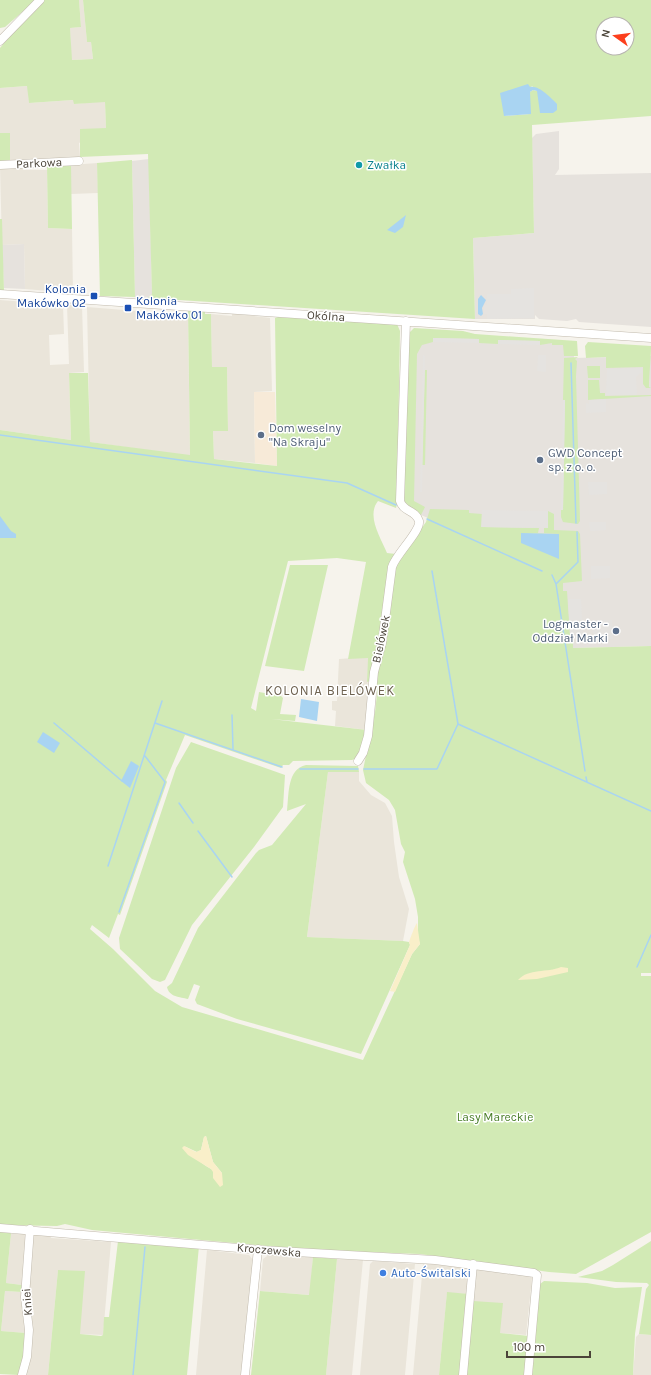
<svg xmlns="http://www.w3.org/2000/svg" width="651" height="1375" viewBox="0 0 651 1375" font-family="Karla,sans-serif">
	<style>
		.residential { fill: #eae5da }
		.commercial { fill: #f7ead8 }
		.industrial { fill: #e6e2dd }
		.green { fill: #d2eab5; fill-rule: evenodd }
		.sand { fill: #f9efc9 }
		.parking { fill: #e5e3e0 }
		.water { fill: #a9d4f2 }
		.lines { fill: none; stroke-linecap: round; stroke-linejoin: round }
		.stream { stroke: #a9d4f2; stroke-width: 1.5 }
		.minor-casing { stroke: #c2bbae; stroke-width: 9 }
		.minor { stroke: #fff; stroke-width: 8 }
		.culture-dot { fill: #0f9aa8; stroke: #fff; stroke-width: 1.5 }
		.transit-dot { fill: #1a4fb4; stroke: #fff; stroke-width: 1.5 }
		.service-dot { fill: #5c6f8a; stroke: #fff; stroke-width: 1.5 }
		.shop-dot { fill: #3f7fe0; stroke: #fff; stroke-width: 1.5 }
		.labels { text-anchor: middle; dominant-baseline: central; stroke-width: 3; stroke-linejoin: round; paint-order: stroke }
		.street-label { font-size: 12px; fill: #4b4439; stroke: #fff }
		.culture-label { font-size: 12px; fill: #0d838f; stroke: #fff; text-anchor: start }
		.transit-label { font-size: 12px; fill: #164399; stroke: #fff; text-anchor: end }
		.service-label { font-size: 12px; fill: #4e5e75; stroke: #fff; text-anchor: start }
		.park-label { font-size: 12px; fill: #4a7f2a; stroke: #fff }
		.shop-label { font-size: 12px; fill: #366cbe; stroke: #fff; text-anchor: start }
		.neighbourhood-label { font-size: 13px; letter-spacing: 1px; fill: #6e6250; stroke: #fff }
	</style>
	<rect width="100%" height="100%" fill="#f6f3ec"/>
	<path class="residential" d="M79,0H83L87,42H91L93,59L71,60L70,28L81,27Z
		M28,86L29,103L74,100V104L105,101L106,128L79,143L80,157L41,160L37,158L36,161L10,162L0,133V88Z
		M97,163L98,193L71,194V165Z
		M0,167L1,169L23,168V170H47L48,228L72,229L73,293L25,289L24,244L2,245Z
		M0,300L26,302V305L63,304L64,334L49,335L50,365L69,364L67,305H82L84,372L69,373L71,440L0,430Z
		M87,307L136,311V316L188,318L190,456L90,442Z
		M232,313L270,318L272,391L254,392L255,463L214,459L213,431H228L227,367H212L211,314L232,316Z
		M368,657L367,730L335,726L336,711L332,710V701H337L339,659Z
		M328,772H359V781L371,795L385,803L392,816L394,842L399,877L409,909L403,941L307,937Z
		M11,1234H26L22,1285L6,1283Z
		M33,1234L50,1235L51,1238L111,1242L103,1335L80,1334L58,1270L48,1375H25L31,1315H34V1310H30L28,1294Z
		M207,1250L249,1255L253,1260L242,1375H196Z
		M268,1253L313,1257L310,1295L260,1291L263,1259L267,1256Z
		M337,1259L363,1260L352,1375H326Z
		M373,1261L415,1264L405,1375H360L370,1264Z
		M424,1263L469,1268L467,1294L447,1293L439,1375H413L423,1264Z
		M476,1269L528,1275L532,1278L526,1335L500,1333L473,1301Z
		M5,1291L22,1292L26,1333L1,1331Z
		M639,1334L651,1335V1375H633L636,1337Z"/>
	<path class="commercial" d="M254,392H275L277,466L255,463Z"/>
	<path class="industrial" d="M559,131V169L555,175L651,173V327L579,322L576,319L567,321L539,319L535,315V319H475L473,238L534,233L532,138L536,134Z
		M149,159L152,294L148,298L135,297L132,161Z
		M24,244L25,289L4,288L2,245Z
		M410,332L573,343L574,358L651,356V646L573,648L570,636L490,545L421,515L411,508Z"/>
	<path class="green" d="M0,0H36L5,27L0,28Z
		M44,0H79L81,27L70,28L72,60L93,59L91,42H87L83,0H651V116L532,125L534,233L473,238L475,319L148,298L152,294L148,154L80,157V129L106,128L105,102L74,104L73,100L29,103L27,86L0,88V48L20,24ZM603,24H627V48H603ZM532,86L557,110L537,91L533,90L530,92V114L504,116Z
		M0,133H10V162H0Z
		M132,160L135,297L100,296L97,163Z
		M71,165L72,229L48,228L47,167Z
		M0,219H2L4,291L0,290Z
		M188,310H205V314H211L212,367H227L228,431H213L214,459L277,466L275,318L278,317L397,324L400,331L397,504L396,508L378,501C366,516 381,538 387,553L396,554L383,628L370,681L367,682L368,658L348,659L366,562L337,558L288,561L251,708L256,711L259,692L281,696L283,698L280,714L296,715L295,721L271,719L367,730L357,758L352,760L293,761L289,765H283L281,768L185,735L166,780L167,782L120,915L118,914L109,938L92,925L90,929L113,949L155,991L182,1007L363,1060L412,954L420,944L418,938V917L415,899L403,862L405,852L401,844L395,810L389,800L366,783L363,770L375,712L377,694L376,673L395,565L426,522L430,509L469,510V513L482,514V527L539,528L538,533H521L559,534L544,533V528H548V511L554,514V530L578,531L580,534L582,581L563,583V591H567L570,636H573V648L651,646V973H641V976H651V1232L576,1274L549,1272L420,1254L312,1250L92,1230L65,1224L57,1226L0,1225V430L71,440L69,373H88L90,442L190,455ZM206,1136L213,1162L222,1173C207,1170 194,1157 184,1146L197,1152L201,1150L204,1137Z
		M414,328L463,331L475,334L577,341L578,356H564L563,345H552V343L540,345V341L498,340V344L479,343V339L433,338V342L422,345L417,354L414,501L425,507L421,515L405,503L404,498L408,334Z
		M588,342L651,346C651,361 649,373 649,387L651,388H646L643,384V367L606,368V357L586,358L585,346Z
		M578,357L575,359L577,361L576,376L580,521L578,524L563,522L561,517V510H563L565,401L563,400L564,358Z
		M587,366H600V378H588Z
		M425,370H427L425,465H422Z
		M588,380H599L600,393H605V396L651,395V396L588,400Z
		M290,565H328L304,671L265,666Z
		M191,742L285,775L283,807L254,847L192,925L165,980L160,982L152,979L120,949L119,938L176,768Z
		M306,765L358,766L359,772H328L307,937L403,941L409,942L410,945L361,1054L237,1019L197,1004L195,1000L200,986L194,984L188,999C180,997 169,997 167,987L172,983L198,928L256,853L259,850L272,845L306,804L287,811C289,794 287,769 306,765Z
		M0,1230H9L11,1234L6,1283L22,1285V1292L5,1291L1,1331L26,1333L23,1356L19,1375L0,1374Z
		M118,1241L199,1246L187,1375H48L58,1270L85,1271L80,1334L101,1336L103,1335L104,1317H109Z
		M651,1241V1335L639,1334L646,1289L649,1285L647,1283L616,1282L578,1277L602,1271L613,1265Z
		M313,1257L337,1259L326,1375H251L260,1291L309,1295Z
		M544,1281L587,1283L615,1288L642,1287L635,1334L633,1375H532L540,1284Z
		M447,1292L469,1294L461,1375H439Z
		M473,1301L503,1303L500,1333L529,1336L525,1375H466Z"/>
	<path class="sand" d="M417,923L420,944L412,954L395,992L390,991L410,945L409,942C410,939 415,925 417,923Z
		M561,967L568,968V972L537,979L518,980C529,968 547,973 561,967Z
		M206,1136L213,1162L222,1173L223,1185L220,1187L213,1178V1172L211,1169L188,1155L182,1148L184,1146L196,1152L201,1150L204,1137Z"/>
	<path class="parking" d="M534,288V318L487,319V314H484V305H487V294H511V289Z
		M433,338L479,339V343L433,342Z
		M498,340L540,341V345L498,344Z
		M423,355L425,356L422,492H420Z
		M538,355H546V372L537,371Z
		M642,368V372L636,377L637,395H606L607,369Z
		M606,399V412L586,413V403L589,404V400Z
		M563,400H565L563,510H561Z
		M588,482H607V494L589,495Z
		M482,510L548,511V528L481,527Z
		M589,522H606V530L590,531Z
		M591,566H610V578L591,579Z
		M568,599H581L583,641H578V634H570Z
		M592,620H612L613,639H596V636L593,634Z"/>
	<path class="water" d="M528,84L530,87C539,85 551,98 557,104V110L553,113H540L537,91L533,90L530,92L531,114L504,116L500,93Z
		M406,215L403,227L395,233L387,230Z
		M481,295L486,300L482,308L483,314L481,316L478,314V299Z
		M0,516L11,531L16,534V538H0Z
		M521,533L559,534V559L521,543Z
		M301,699L319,702L317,721L299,717Z
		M43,732L60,743L54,753L37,742Z
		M131,761L139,766L130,788L121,781Z"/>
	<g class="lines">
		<path class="stream" d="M571,363L576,523
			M0,435L347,483L396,505
			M427,519L542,571
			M577,532L578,562L556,584L585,771
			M432,571L458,724L651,811
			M552,575L556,584
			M232,715L233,749
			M54,723L122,781
			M155,723L282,767
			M300,769H358
			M364,769H437L458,724
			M586,777L587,782
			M179,803L193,823
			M198,831L232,877
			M108,866L162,701
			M119,912L165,782L145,756
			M637,967L651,935
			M133,1375L145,1247"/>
		<defs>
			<path id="minor" d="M0,41L40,0
				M0,165L79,161
				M0,294L651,338
				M358,761L363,753L368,736L374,672L382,643L392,567C396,554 421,531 419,521C416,510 403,512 400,501L406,321
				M0,1228L261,1250L435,1260L534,1273L537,1275L528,1375
				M22,1375L27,1357L29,1330L25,1297L30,1229
				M245,1375L258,1249
				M463,1375L473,1264"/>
		</defs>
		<use href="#minor" class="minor-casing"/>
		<use href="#minor" class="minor"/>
	</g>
	<circle class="culture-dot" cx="359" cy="165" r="4"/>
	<g class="transit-dot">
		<rect x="90" y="292" width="8" height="8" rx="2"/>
		<rect x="124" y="304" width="8" height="8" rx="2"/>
	</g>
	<g class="service-dot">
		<circle cx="261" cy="435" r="4"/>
		<circle cx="540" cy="460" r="4"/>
		<circle cx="616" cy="631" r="4"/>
	</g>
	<circle class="shop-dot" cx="383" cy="1273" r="4"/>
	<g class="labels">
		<g class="street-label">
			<text transform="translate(39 163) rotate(-3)">Parkowa</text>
			<text transform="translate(326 316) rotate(4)">Okólna</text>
			<text transform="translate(381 639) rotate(-78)">Bielówek</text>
			<text transform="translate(269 1250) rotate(5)">Kroczewska</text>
			<text transform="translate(27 1302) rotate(-94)">Kniei</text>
		</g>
		<g class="culture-label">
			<text x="367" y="165">Zwałka</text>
		</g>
		<g class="transit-label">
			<text x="86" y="289">Kolonia<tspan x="86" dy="14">Makówko 02</tspan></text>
			<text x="136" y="301" text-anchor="start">Kolonia<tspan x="136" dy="14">Makówko 01</tspan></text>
		</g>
		<g class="service-label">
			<text x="269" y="428">Dom weselny<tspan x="269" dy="14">"Na Skraju"</tspan></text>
			<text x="548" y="453">GWD Concept<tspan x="548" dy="14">sp. z o. o.</tspan></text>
			<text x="608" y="624" text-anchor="end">Logmaster -<tspan x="608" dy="14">Oddział Marki</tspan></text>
		</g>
		<g class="park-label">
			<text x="495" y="1117">Lasy Mareckie</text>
		</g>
		<g class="shop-label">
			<text x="391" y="1273">Auto-Świtalski</text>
		</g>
		<g class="neighbourhood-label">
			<text x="330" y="690">KOLONIA BIELÓWEK</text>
		</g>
	</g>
	<g transform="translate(615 36) rotate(284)"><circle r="19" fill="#ffffff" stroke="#b7b4b0"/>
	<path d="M0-3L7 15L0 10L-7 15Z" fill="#fc3f1d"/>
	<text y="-6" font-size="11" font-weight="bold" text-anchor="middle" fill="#4b4439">N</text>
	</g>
	<path d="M507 1351v6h83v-6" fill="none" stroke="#4b4439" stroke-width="2"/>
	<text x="513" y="1351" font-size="12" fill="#4b4439" stroke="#ffffff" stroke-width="3" paint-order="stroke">100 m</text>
</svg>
